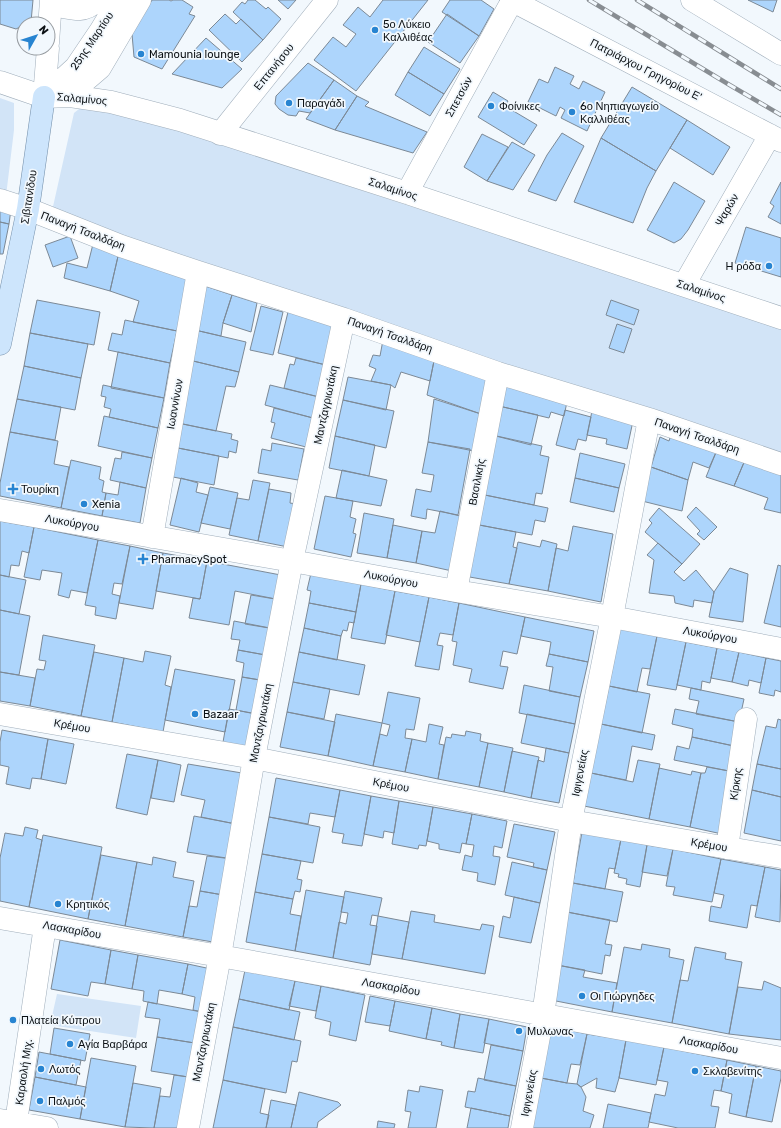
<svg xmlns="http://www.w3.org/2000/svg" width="781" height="1128" viewBox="0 0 781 1128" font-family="Rubik,sans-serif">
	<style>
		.green { fill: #d2e4f7 }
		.building { fill: #add5fc; stroke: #7c8996 }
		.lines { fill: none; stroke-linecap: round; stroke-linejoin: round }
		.minor-casing { stroke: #a0aebb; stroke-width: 23 }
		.major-casing { stroke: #748faa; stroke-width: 23 }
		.minor { stroke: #fff; stroke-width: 22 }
		.major { stroke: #cde5fc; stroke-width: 22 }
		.rail-casing { stroke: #888d92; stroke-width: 4.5 }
		.rail { stroke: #f2f8fd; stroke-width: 3; stroke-dasharray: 9; stroke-linecap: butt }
		.poi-dot { fill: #2784d1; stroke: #f2f8fd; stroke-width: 1.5 }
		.labels { text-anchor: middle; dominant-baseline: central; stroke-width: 3.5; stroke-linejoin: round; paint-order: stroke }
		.poi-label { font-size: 11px; fill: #0b1014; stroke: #f2f8fd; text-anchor: start }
		.street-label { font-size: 11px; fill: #0b1014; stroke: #f2f8fd }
	</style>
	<rect width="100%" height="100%" fill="#f2f8fd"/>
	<path class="green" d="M0,98L14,103V130L6,196L0,194Z
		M89,107L102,110L190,134L781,328V461L52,211L74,113L79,109Z
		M57,994L141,1006L136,1038L50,1025Z"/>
	<path class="building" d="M0,0H33L31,22L24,24V25L16,29L0,24Z
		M152,0H169L171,1L173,0H182L193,7L189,14L195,16L162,69L134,57L132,34Z
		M248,0H255L266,9L268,7L281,19L263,40L233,12L242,2L245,4Z
		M278,0H296L288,9Z
		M383,0H428L356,91L314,60L333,37L346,47L356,34L343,25L358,7L370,17Z
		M450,0H481L494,9L479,36L442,12Z
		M748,0H777L773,12Z
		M225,14L236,24L241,19L263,40L242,62L209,30Z
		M447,14L479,36L460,63L428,42Z
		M206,38L242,69L222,88L172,74Z
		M424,47L460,69L444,94L408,72Z
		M308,63L334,80L310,113L299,111L296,116L288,115L279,109L275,104L276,96Z
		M555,67L574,76L570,84L579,89L583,81L605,92L587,131L561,118L565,110L560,107L556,116L528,102L539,79L548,83Z
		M408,72L444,94L430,116L395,95Z
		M334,80L357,96L335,130L306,119Z
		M632,87L687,120L656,171L601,138Z
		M493,92L508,101L505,106L537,125L524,145L478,117Z
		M357,96L369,102L365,106L427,132L413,153L335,130Z
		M687,120L730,147L713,175L670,148Z
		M562,133L584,146L556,201L528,191L547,155Z
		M482,134L508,147L487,181L464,167Z
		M601,138L656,171L647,188L633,223L574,202Z
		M512,142L535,155L513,190L487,181Z
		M674,182L705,201L688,230L681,239L674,243L647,230Z
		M781,182V224L768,217L774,206L770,203Z
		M0,206L11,209L9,224L0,222Z
		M0,222L9,224L3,254H0Z
		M746,227L781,238V277L735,263Z
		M70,236L78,258L53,267L45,245Z
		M93,244L119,252L110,291L64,278L67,263L87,268Z
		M119,252L189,277L177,331L133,322L139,301L110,291Z
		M205,286L232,295L223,323L221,336L195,330Z
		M232,295L257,303L251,332L223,323Z
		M37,300L100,312L94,345L30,333Z
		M611,300L639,310L634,325L606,315Z
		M261,306L283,312L273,355L250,350Z
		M288,312L337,324L326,365L278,353Z
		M125,320L177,331L170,363L108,350L112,333L122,335Z
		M617,324L632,329L624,353L609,348Z
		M195,330L246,342L239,372L189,360Z
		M30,333L88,344L81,378L24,366Z
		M383,340L435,356L430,381L401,372L395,388L391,385L371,381L376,369L369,366L373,355L380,356Z
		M118,352L170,363L164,398L111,388Z
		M435,356L489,374L481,414L427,395Z
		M296,358L326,365L319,397L284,388L290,364L294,365Z
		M189,360L239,372L235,387L226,386L216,431L178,423Z
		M24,366L81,378L75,410L17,399Z
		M348,377L391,385L386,410L343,400Z
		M504,379L567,402L564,416L551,412L549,418L499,406Z
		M103,385L164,398L158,428L109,417L111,409L104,407L106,397L101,396Z
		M270,385L319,397L313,418L265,405Z
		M17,399L61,407L55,440L10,432Z
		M434,399L481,414L474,451L428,442Z
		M343,400L394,411L386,448L335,436Z
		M499,406L538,415L531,445L492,435Z
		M274,408L313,418L306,447L271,438L275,423L271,422Z
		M565,410L591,417L586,441L578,439L575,450L556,445Z
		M592,411L633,421L627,449L606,444L607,439L587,435Z
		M104,416L158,428L152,458L98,446Z
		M178,423L232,434L231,439L238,441L236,453L229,451L228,458L173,447Z
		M10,432L58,441L54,464L69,467L61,508L0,496V483Z
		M671,434L717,450L709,468L693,462L688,480L651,467L660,437L669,441Z
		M492,435L542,446L540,455L549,457L542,494L536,493L534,505L480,494Z
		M335,436L375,445L369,476L329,468Z
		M428,442L470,449L458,515L427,509L426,519L411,516L416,489L431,492L434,475L422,473Z
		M272,443L304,449L298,480L258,473L262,449L271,451Z
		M173,447L219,456L214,485L168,476Z
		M717,450L745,460L734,486L706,477Z
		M122,452L152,458L146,488L110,480L115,458L121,459Z
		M580,453L625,464L619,488L575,478Z
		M71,460L101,467L99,479L104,481L102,492L106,493L102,516L61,508Z
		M745,460L781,472V513L764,509L768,498L734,486Z
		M651,467L688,480L682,511L642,501Z
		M342,470L387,480L381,506L336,498Z
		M181,478L198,483L196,492L208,495L199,532L170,525Z
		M575,478L619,488L614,512L570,502Z
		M253,480L270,483L258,541L229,535L237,498L249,500Z
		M120,482L146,488L140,523L102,516L106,493L118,495Z
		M210,487L238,493L230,529L201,523Z
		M269,489L291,493L290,503L296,504L288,547L258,541Z
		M480,494L548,508L545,522L535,520L532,535L474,524Z
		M325,496L353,501L350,517L356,519L353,533L356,534L351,557L314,549Z
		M696,507L717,527L704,540L697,534L700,531L687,517Z
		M659,508L700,544L682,564L645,532L652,523L649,520Z
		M440,511L464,517L452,571L416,563L422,531L435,533Z
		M364,513L394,519L387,558L357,553Z
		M0,521L34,527L29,553L22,551L19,566L11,565L9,577L0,575Z
		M474,524L516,532L513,547L517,548L509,584L464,576Z
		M393,525L422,531L416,563L387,558Z
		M573,526L613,534L601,602L548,591L556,548L568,551Z
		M34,527L98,540L87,593L71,590L69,598L58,595L62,573L42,570L40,580L24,577Z
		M98,540L130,546L122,584L114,583L112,594L120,596L116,619L95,615L96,607L85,605Z
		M542,540L557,544L548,591L509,584L518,542L540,547Z
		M658,543L682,564L674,572L684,581L696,570L714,592L712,603L694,600L693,607L675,603L674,596L649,593L654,560L647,555Z
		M130,546L163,553L153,609L119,603Z
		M163,553L207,561L200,599L156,591Z
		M207,561L286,576L281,600L235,591L229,625L189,618L193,598L200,599Z
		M778,565L781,566V627L764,623Z
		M730,568L748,574L743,622L709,617L714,592Z
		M311,573L361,584L356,612L309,603L311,591L307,590Z
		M0,575L26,580L19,614L0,610Z
		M361,584L395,591L385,644L351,638Z
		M395,591L429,597L420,642L386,635Z
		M251,595L281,600L275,629L245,624Z
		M429,597L459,603L453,635L440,633L437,645L443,646L439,670L415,666Z
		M309,603L356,612L354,623L349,622L347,631L343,630L341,636L304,628Z
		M459,603L525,617L517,654L503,651L500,666L508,667L503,689L469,682L472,669L453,665L457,642L452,641Z
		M0,610L30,616L19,675L0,672Z
		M525,617L594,631L588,662L549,654L551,642L521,636Z
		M234,621L275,629L271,656L238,650L240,640L231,639Z
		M304,628L341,636L337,660L299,652Z
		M620,628L657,636L650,669L642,668L637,692L609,686Z
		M43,635L95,645L81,716L30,706L37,669L44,670L46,661L39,660Z
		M657,636L686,642L676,690L647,685Z
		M686,642L717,648L710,683L702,681L701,690L677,685Z
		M717,648L739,652L732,682L711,678Z
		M238,650L271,656L266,681L242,677L244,663L236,661Z
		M145,651L171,656L165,685L171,687L163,732L112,722L124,658L143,662Z
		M94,652L124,658L112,722L81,716Z
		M299,652L365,665L359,695L293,682Z
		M739,652L766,658L761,683L749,680L748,686L732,682Z
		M549,654L588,662L580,697L549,691L553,667L546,666Z
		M766,658L781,661V692L775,690L774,696L759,693Z
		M175,669L235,680L225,732L165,720Z
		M0,672L35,678L30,706L0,701Z
		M242,677L266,681L260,715L236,710Z
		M293,682L330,689L324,719L287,712Z
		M524,685L580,697L575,724L519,713Z
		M609,686L650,694L642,733L601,724Z
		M691,688L744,699L739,722L696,714L699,701L689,699Z
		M388,692L420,698L414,730L406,729L405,738L412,739L405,772L373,766L380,734L387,736L390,725L382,723Z
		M229,709L252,713L246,747L223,742Z
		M675,709L739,722L734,746L692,737L693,729L672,724Z
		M287,712L335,722L328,756L280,747Z
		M336,714L382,723L373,766L328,756Z
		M527,714L575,724L569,753L521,743Z
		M778,719L781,720V769L757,764L766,726L776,728Z
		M429,724L443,727L439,744L444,745L438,779L405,772L412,739L426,742Z
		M601,724L655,735L652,750L632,746L626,780L591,773Z
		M2,730L48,739L41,779L32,778L30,789L6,784L9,767L0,765V742Z
		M466,731L481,734L480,741L488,743L479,787L438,779L446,737L451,738L452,734L465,736Z
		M692,737L734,746L729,771L674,760L677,746L689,749Z
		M48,739L74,744L66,784L41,779Z
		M488,743L513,748L504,792L479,787Z
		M546,748L569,753L559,803L531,798L538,760L544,762Z
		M512,751L539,757L531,798L504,792Z
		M127,754L158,760L147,815L116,808Z
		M158,760L181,765L174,802L151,798Z
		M638,760L660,764L649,819L584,806L591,773L633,782Z
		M188,764L248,774L241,825L201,817L205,800L181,795Z
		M757,764L781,769V797L752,790Z
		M707,767L729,771L722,834L690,827L701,773H705Z
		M659,768L691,775L692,771L701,773L690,827L649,819Z
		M276,778L340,790L335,817L310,813L308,824L269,817Z
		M340,790L371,796L362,846L342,843L344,834L332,832Z
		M752,790L781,797V841L744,833Z
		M371,796L399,801L394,833L384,831L383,838L364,834Z
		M399,801L433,807L426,846L419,845L418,849L392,844Z
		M433,807L472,814L466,844L462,843L460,853L439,849V844L427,841Z
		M472,814L507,821L502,848L494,846L493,856L500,857L495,885L477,881L478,873L462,870L465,855L472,857L474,845L466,844Z
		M194,816L241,825L233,859L187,852Z
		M269,817L320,827L313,863L262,854Z
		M514,824L555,832L547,870L533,867L534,863L507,857Z
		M25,827L38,830L36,838L42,840L29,907L0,901V858L5,833L23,836Z
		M582,832L621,839L615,869L609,868L605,889L573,883Z
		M43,835L102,847L88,919L29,907Z
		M621,839L647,845L640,887L626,884L627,879L618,877L619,874L614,873Z
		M647,845L673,849L667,876L642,872Z
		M673,849L721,859L712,902L673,895L675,887L666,886Z
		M262,854L301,861L297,879L302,880L300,892L295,891L293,899L255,892Z
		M101,855L137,862L125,926L88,919Z
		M207,856L233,859L229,896L200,891Z
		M153,857L176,862L173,877L194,881L183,937L125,926L137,862L152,865Z
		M721,859L765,867L757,906L751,905L747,928L709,921L711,906L721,908L724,895L714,893Z
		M512,862L547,870L540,903L505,895Z
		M765,867L781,870L780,922L755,917Z
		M573,883L623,892L617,922L567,912Z
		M306,890L344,897L333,958L295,951Z
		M200,891L229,896L219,943L183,937L189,906L197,907Z
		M345,891L382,898L378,916L372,915L370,925L377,926L370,965L333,958L339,922L346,924L348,913L341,912Z
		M255,892L293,899L290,914L301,916L295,951L246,942Z
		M514,897L540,903L531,943L499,937L503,916L510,918Z
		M411,911L435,915L434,922L480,930L482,924L494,926L485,974L402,959Z
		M567,912L610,920L605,944L612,945L610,956L605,955L602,974L557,965Z
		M378,916L409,922L402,959L372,954Z
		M60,940L111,950L105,984L91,982L88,996L51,989Z
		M642,944L670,949L669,957L684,960L672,1023L612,1012L624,947L641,950Z
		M695,947L726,953L725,959L742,962L729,1034L672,1023L680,980L688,981Z
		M111,950L138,955L132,989L105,984Z
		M138,955L188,964L182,994L159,990L157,1004L143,1001L144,991L132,989Z
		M188,964L211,969L203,1012L193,1010L195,997L182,994Z
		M557,965L585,970L583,977L617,983L612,1012L551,1000Z
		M245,970L295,981L289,1010L239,999Z
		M295,981L321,986L316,1011L289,1006Z
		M764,981L781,988V1040L729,1034L738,987L762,990Z
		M321,986L365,995L356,1041L329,1035L331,1022L315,1018Z
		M370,996L395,1001L390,1026L365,1022Z
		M239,999L300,1012L294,1040L233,1027Z
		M395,1001L432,1008L426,1039L389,1031Z
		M148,1002L207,1013L201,1044L157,1037L160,1019L145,1017Z
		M432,1008L460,1014L454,1048L441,1045L442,1042L426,1039Z
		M460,1014L489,1019L483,1053L454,1048Z
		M489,1019L527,1027L523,1051L484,1043Z
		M551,1026L587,1034L580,1065L571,1064L567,1083L541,1078Z
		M233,1027L301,1041L297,1062L292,1061L286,1093L223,1080Z
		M54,1028L90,1034L85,1061L50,1054Z
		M587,1034L626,1040L619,1078L615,1092L596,1088L597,1078L581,1087L577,1084Z
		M157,1037L201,1044L195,1078L151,1071Z
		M626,1040L664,1047L656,1085L619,1078Z
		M491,1045L523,1051L516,1086L484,1080Z
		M664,1047L727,1060L721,1091L714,1090L711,1106L719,1107L715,1128H678L649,1122L655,1094L665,1096L668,1082L657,1080Z
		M39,1052L81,1060L76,1085L35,1077Z
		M91,1058L136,1066L125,1127L80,1119Z
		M727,1060L756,1066L746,1117L729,1113L732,1094L721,1091Z
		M756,1066L781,1071V1078L772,1122L746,1117Z
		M174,1075L195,1078L186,1128H154L160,1096L170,1097Z
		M35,1077L86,1087L80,1119L29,1110Z
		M478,1078L516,1086L510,1116L465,1107L468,1091L475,1092Z
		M541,1078L567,1083L577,1084L581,1087L586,1097L583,1111L594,1115L590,1128H531Z
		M223,1080L265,1089L260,1113L269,1115L266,1128H213Z
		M133,1083L161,1088L154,1128L125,1127Z
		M420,1086L443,1090L436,1128H408L411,1112L405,1111L408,1090L419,1092Z
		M299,1092L338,1102L341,1105L318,1122L317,1128H291Z
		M271,1100L296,1105L291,1128H266Z
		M608,1104L651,1113L648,1128H603Z
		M471,1108L510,1116L508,1128H467Z
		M378,1121L395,1124L394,1128H377Z"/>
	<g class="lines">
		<defs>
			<path id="minor" d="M511,0L781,141
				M692,0L781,54
				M51,4C68,8 84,15 97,0
				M48,43L51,0
				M0,82L44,97L70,96L111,102L180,120L407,193L781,318
				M53,88L76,67L101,30L119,0
				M52,93L86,80L100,68L140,0
				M44,97L48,48
				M220,134L327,0
				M407,193L512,1
				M0,200L28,209L121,246L198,272L344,319L498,373L649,419L781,464
				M684,285L770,135
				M0,510L292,561L456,591L612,617L781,649
				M152,537L198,272
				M456,591L498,373
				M0,714L254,758L571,821L781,857
				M727,848L746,719
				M0,918L220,956L781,1058
				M0,1120L47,1128
				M16,1122L45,926
				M188,1128L220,956L254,758L292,561L344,319
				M522,1128L543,1015L571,821L612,617L649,419"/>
			<path id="major" d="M0,344L28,209L44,97"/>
		</defs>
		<use href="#minor" class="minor-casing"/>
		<use href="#major" class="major-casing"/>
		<use href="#minor" class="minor"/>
		<use href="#major" class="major"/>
		<defs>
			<path id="rail" d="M589,0L728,84L781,115
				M637,0L781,89"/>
		</defs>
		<use href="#rail" class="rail-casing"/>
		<use href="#rail" class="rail"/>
	</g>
	<g class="poi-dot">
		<circle cx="375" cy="30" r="4"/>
		<circle cx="141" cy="54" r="4"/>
		<circle cx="289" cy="103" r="4"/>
		<circle cx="491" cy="106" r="4"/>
		<circle cx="572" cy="112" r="4"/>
		<circle cx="769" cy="266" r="4"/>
		<path d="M11 483h4v4h4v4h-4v4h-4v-4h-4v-4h4z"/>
		<circle cx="84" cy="504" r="4"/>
		<path d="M141 553h4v4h4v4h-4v4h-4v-4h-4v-4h4z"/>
		<circle cx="195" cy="714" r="4"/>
		<circle cx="58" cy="904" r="4"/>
		<circle cx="582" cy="996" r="4"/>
		<circle cx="13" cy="1020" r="4"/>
		<circle cx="519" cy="1031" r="4"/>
		<circle cx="70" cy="1044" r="4"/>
		<circle cx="41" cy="1069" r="4"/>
		<circle cx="695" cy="1071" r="4"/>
		<circle cx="40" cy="1101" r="4"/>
	</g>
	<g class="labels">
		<g class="poi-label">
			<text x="383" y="24">5ο Λύκειο<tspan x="383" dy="13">Καλλιθέας</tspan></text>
			<text x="149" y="54">Mamounia lounge</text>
			<text x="297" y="103">Παραγάδι</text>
			<text x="499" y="106">Φοίνικες</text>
			<text x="580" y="106">6ο Νηπιαγωγείο<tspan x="580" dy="13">Καλλιθέας</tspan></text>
			<text x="761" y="266" text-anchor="end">Η ρόδα</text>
			<text x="21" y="489">Τουρίκη</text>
			<text x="92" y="504">Xenia</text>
			<text x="151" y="559">PharmacySpot</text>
			<text x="203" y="714">Bazaar</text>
			<text x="66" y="904">Κρητικός</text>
			<text x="590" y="996">Οι Γιώργηδες</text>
			<text x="21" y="1020">Πλατεία Κύπρου</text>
			<text x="527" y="1031">Μυλωνας</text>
			<text x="78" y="1044">Αγία Βαρβάρα</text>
			<text x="49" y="1069">Λωτός</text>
			<text x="703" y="1071">Σκλαβενίτης</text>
			<text x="48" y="1101">Παλμός</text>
		</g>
		<g class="street-label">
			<text transform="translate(92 41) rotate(-56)">25ης Μαρτίου</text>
			<text transform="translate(274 67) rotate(-51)">Επτανήσου</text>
			<text transform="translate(646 70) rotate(27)">Πατριάρχου Γρηγορίου Ε'</text>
			<text transform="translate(459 97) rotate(-61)">Σπετσών</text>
			<text transform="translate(82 99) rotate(5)">Σαλαμίνος</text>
			<text transform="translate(393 189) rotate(18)">Σαλαμίνος</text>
			<text transform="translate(29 197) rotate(-81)">Σιβιτανίδου</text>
			<text transform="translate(727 210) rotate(-60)">Ψαρών</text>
			<text transform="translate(83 231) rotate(21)">Παναγή Τσαλδάρη</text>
			<text transform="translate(701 291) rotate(18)">Σαλαμίνος</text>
			<text transform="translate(390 335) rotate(19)">Παναγή Τσαλδάρη</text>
			<text transform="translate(175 404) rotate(-80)">Ιωαννίνων</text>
			<text transform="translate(326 405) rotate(-78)">Μαντζαγριωτάκη</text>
			<text transform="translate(697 436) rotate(19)">Παναγή Τσαλδάρη</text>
			<text transform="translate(477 482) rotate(-79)">Βασιλικής</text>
			<text transform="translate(72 523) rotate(10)">Λυκούργου</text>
			<text transform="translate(391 579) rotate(11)">Λυκούργου</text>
			<text transform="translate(710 635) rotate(10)">Λυκούργου</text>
			<text transform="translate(261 723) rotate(-79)">Μαντζαγριωτάκη</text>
			<text transform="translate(72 726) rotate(10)">Κρέμου</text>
			<text transform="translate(580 773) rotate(-79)">Ιφιγενείας</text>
			<text transform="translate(736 784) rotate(-82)">Κίρκης</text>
			<text transform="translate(391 785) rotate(11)">Κρέμου</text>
			<text transform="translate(709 845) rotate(10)">Κρέμου</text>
			<text transform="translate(72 930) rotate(10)">Λασκαρίδου</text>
			<text transform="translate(391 987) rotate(10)">Λασκαρίδου</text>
			<text transform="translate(204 1042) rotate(-79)">Μαντζαγριωτάκη</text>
			<text transform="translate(709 1045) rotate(10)">Λασκαρίδου</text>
			<text transform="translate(24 1072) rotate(-82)">Καραολή Μιχ.</text>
			<text transform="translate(529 1093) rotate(-80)">Ιφιγενείας</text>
		</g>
	</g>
	<g transform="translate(36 36) rotate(51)"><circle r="19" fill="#f2f8fd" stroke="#969ba0"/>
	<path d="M0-3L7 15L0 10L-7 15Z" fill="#2784d1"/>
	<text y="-6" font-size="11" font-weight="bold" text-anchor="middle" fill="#0b1014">N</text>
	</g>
</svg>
